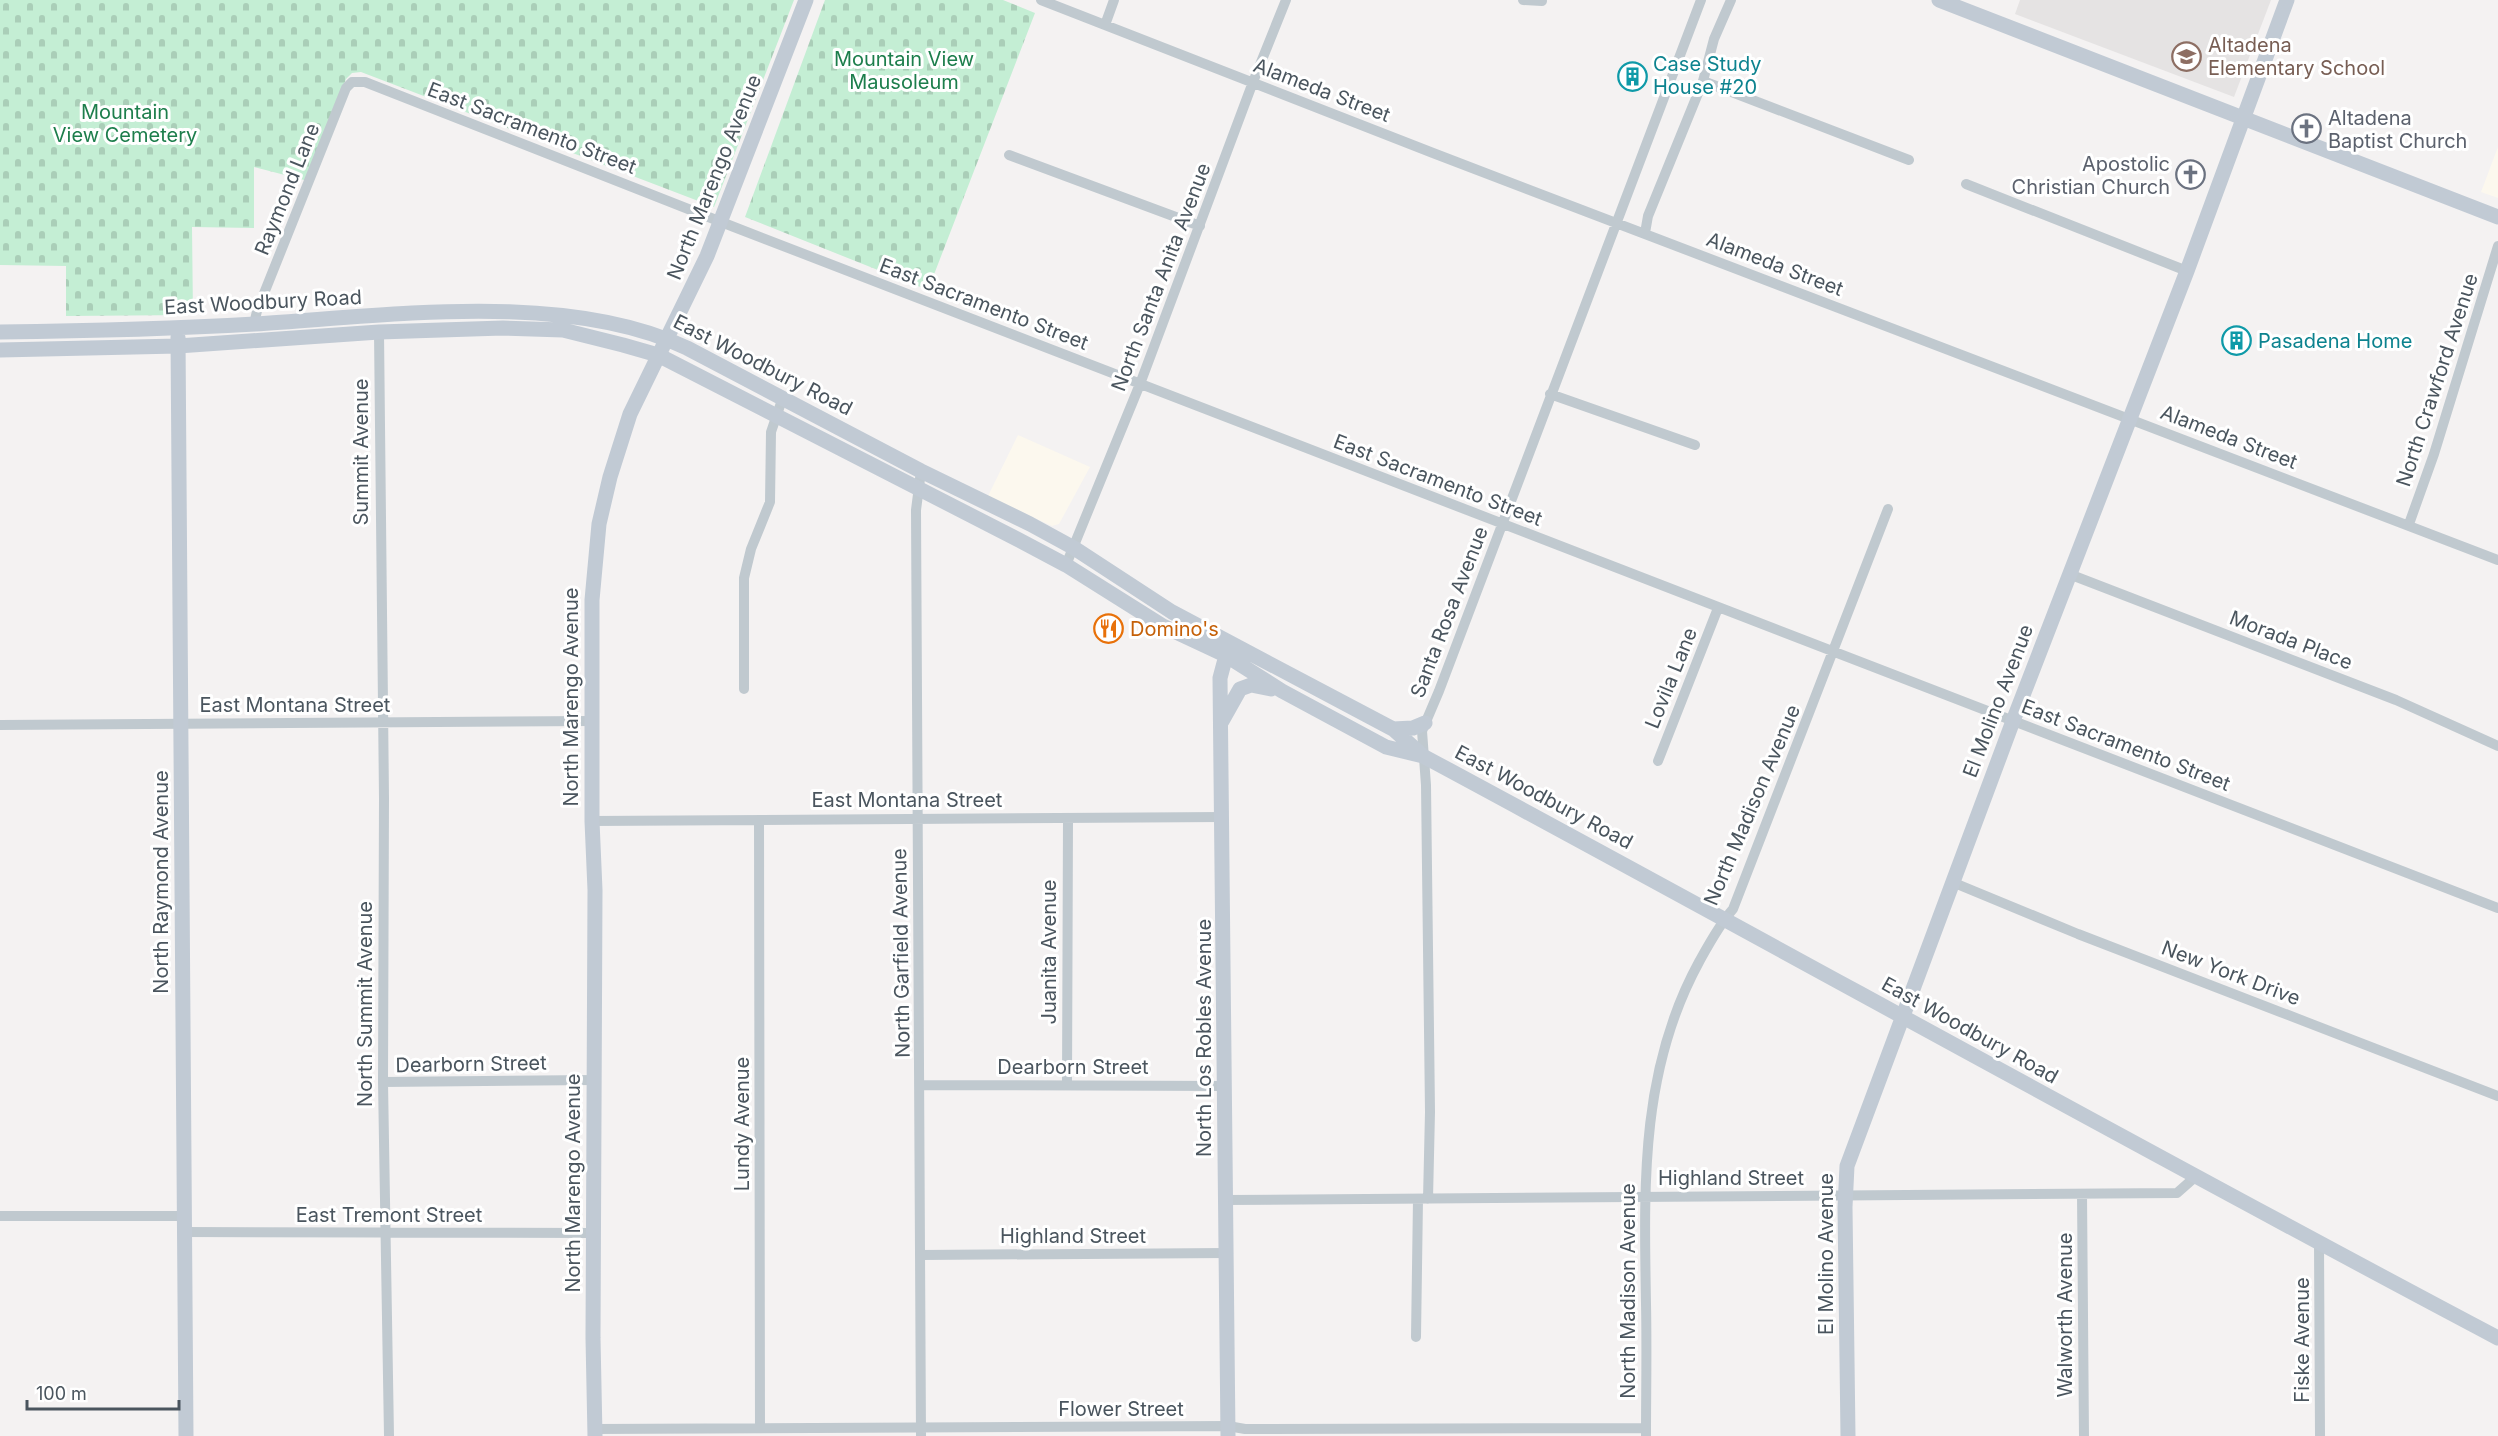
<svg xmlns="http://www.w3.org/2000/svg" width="2498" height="1436" viewBox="0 0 2498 1436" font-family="Inter,sans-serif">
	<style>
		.commercial { fill: #fcf8ee }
		.education { fill: #e5e3e3 }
		.cemetery { fill: url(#cemetery-stones) }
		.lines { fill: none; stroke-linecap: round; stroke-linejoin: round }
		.street { stroke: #c0c9cf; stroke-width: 10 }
		.secondary { stroke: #c1cad4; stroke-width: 15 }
		.labels { text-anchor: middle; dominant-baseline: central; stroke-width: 6; stroke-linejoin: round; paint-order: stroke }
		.education-label { font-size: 20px; fill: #785e54; stroke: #fff; text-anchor: start }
		.park-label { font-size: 20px; fill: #1d7e4c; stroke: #fff }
		.culture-label { font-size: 20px; fill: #0d838f; stroke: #fff; text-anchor: start }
		.street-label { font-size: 20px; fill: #4a555e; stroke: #fff }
		.worship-label { font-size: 20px; fill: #5b616d; stroke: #fff; text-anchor: start }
		.food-label { font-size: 20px; fill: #c56008; stroke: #fff; text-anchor: start }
	</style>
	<defs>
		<pattern id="cemetery-stones" width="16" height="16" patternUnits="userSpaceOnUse" patternTransform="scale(1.5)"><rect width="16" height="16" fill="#c4eed4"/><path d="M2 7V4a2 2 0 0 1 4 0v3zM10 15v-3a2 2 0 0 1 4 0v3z" fill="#aaceb8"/></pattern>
	</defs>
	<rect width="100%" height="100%" fill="#f4f2f2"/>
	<path class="commercial" d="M2498,147V198L2481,192Z
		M1018,435L1090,467L1059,524L1052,526L988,496Z"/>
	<path class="education" d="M2020,0H2271L2234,97L2015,14Z"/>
	<path class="cemetery" d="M0,0H794L714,207L361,72L352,73L346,79L308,181L254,167V228L192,227L193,315L66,316V266L0,265Z
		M825,0H1003L1035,13L928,290L745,217Z"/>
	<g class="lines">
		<path class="street" d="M1041,0L1433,153L2498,560
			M1523,0L1542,1
			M1105,25L1114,0
			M1703,81L1909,160
			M1009,155L1200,226
			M1966,184L2187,271
			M1645,233L1648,216L1703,81L1714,39L1731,0
			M254,324L257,311L346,88L352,82H365L734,227L2498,908
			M379,332L384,798L383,1082L389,1436
			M1550,394L1695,445
			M921,471L916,510L921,1436
			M2409,524L2434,454L2498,246
			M1066,565L1140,384L1253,82L1286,0
			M2069,574L2396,700L2498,746
			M744,689V578L751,549L770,502L771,432L783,397
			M0,725L591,721
			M1658,761L1718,608
			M759,820L760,1428
			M592,821L1223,817
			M1952,882L2078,934L2498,1096
			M383,1082L594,1080
			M921,1085L1225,1086
			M1067,1085L1068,818
			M2082,1194L2084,1436
			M1428,1199L1430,1112L1426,785L1422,731L1439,691L1701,0
			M1226,1200L2177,1193L2194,1178
			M0,1216H184
			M183,1232L594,1233
			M2319,1243L2320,1436
			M921,1255L1226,1253
			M1416,1337L1418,1199
			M595,1429L1228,1426L1245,1429L1646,1428
			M1646,1436C1646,1392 1647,1348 1646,1304C1644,1185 1640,1070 1699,962C1709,944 1719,925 1733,909L1888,509"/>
		<path class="secondary" d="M1939,0L2498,217
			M0,332C85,331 170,329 255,324C386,316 566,290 687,348L921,471L1030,524L1074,548L1172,612L1393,729L1421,754
			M178,337L186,1436
			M0,350L178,346L379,332L503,328L563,330L623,345L658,355L1017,539L1066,565L1163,626L1225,655L1282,691L1386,747L1423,756C1782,949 2138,1148 2498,1338
			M1228,648L1220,678L1228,1436
			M1222,721L1240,689L1251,685L1271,689
			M1393,729L1413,728L1425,723
			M595,1436L593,1338L595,890L592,821V600L599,524L610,477L630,414L707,256L806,0
			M1848,1436L1845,1207L1847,1166L2013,721L2187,271L2287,0"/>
	</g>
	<defs>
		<symbol id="school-ring" viewBox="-11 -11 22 22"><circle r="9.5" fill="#fff" stroke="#8d6e63" stroke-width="1.5"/><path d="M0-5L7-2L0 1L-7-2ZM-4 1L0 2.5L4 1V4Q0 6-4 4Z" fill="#8d6e63"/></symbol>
		<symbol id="building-ring" viewBox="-11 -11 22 22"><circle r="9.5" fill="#fff" stroke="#0f9aa8" stroke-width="1.5"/><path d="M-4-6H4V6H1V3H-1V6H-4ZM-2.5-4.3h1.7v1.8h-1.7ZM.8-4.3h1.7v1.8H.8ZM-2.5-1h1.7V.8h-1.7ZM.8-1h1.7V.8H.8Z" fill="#0f9aa8"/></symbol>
		<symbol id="church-ring" viewBox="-11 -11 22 22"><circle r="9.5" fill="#fff" stroke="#6b7280" stroke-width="1.5"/><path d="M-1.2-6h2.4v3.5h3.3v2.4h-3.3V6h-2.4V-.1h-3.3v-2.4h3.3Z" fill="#6b7280"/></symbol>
		<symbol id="restaurant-ring" viewBox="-11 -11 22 22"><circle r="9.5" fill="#fff" stroke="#e8710a" stroke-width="1.5"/><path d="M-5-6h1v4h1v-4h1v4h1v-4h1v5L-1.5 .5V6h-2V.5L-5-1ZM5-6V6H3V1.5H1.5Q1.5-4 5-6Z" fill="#e8710a"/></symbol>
	</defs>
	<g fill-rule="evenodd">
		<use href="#school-ring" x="2170" y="40" width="33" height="33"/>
		<use href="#building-ring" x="1616" y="60" width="33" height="33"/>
		<use href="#church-ring" x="2290" y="112" width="33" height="33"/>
		<use href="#church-ring" x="2174" y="158" width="33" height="33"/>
		<use href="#building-ring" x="2220" y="324" width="33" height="33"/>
		<use href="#restaurant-ring" x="1092" y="612" width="33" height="33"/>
	</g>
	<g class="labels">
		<g class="education-label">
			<text x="2208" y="45">Altadena<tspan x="2208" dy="23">Elementary School</tspan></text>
		</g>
		<g class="park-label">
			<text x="904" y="59">Mountain View<tspan x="904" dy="23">Mausoleum</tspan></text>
			<text x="125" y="112">Mountain<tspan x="125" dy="23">View Cemetery</tspan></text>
		</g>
		<g class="culture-label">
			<text x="1653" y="64">Case Study<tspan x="1653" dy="23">House #20</tspan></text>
			<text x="2258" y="341">Pasadena Home</text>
		</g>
		<g class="street-label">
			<text transform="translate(1322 90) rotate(21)">Alameda Street</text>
			<text transform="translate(532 128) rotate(21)">East Sacramento Street</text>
			<text transform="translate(714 177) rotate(-68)">North Marengo Avenue</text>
			<text transform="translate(287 189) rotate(-68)">Raymond Lane</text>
			<text transform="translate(1775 264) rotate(21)">Alameda Street</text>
			<text transform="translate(1161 277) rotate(-69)">North Santa Anita Avenue</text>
			<text transform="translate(263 302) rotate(-3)">East Woodbury Road</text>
			<text transform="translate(984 304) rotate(21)">East Sacramento Street</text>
			<text transform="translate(763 365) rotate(27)">East Woodbury Road</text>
			<text transform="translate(2437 380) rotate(-72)">North Crawford Avenue</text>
			<text transform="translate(2229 437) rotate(21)">Alameda Street</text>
			<text transform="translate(361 452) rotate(-90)">Summit Avenue</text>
			<text transform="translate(1438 480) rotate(21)">East Sacramento Street</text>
			<text transform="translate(1449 612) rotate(-69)">Santa Rosa Avenue</text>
			<text transform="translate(2291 640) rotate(21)">Morada Place</text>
			<text transform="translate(1671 678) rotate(-68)">Lovila Lane</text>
			<text transform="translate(571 697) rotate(-90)">North Marengo Avenue</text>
			<text transform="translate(1998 701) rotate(-69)">El Molino Avenue</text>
			<text x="295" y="705">East Montana Street</text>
			<text transform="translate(2126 745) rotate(21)">East Sacramento Street</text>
			<text transform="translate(1544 797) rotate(28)">East Woodbury Road</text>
			<text x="907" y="800">East Montana Street</text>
			<text transform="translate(1752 805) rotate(-67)">North Madison Avenue</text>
			<text transform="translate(161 882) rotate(-90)">North Raymond Avenue</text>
			<text transform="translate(1049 952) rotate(-90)">Juanita Avenue</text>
			<text transform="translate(901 953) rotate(-91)">North Garfield Avenue</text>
			<text transform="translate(2231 973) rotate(21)">New York Drive</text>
			<text transform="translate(365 1004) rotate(-90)">North Summit Avenue</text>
			<text transform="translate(1970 1030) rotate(29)">East Woodbury Road</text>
			<text transform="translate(1204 1038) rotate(-90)">North Los Robles Avenue</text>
			<text transform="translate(471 1064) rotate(-1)">Dearborn Street</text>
			<text x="1073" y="1067">Dearborn Street</text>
			<text transform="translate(742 1124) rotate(-90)">Lundy Avenue</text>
			<text x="1731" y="1178">Highland Street</text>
			<text transform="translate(573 1183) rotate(-90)">North Marengo Avenue</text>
			<text x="389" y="1215">East Tremont Street</text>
			<text x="1073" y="1236">Highland Street</text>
			<text transform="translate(1826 1254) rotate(-90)">El Molino Avenue</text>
			<text transform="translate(1628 1291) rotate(-90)">North Madison Avenue</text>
			<text transform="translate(2065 1315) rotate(-90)">Walworth Avenue</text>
			<text transform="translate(2302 1340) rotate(-90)">Fiske Avenue</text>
			<text x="1121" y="1409">Flower Street</text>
		</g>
		<g class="worship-label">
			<text x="2328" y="118">Altadena<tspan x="2328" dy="23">Baptist Church</tspan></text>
			<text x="2170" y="164" text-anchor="end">Apostolic<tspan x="2170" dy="23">Christian Church</tspan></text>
		</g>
		<g class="food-label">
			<text x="1130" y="629">Domino's</text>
		</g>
	</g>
	<path d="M27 1400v9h152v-9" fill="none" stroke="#4a555e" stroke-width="3"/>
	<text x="36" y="1400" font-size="18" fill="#4a555e" stroke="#ffffff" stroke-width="4.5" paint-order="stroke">100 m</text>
</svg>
